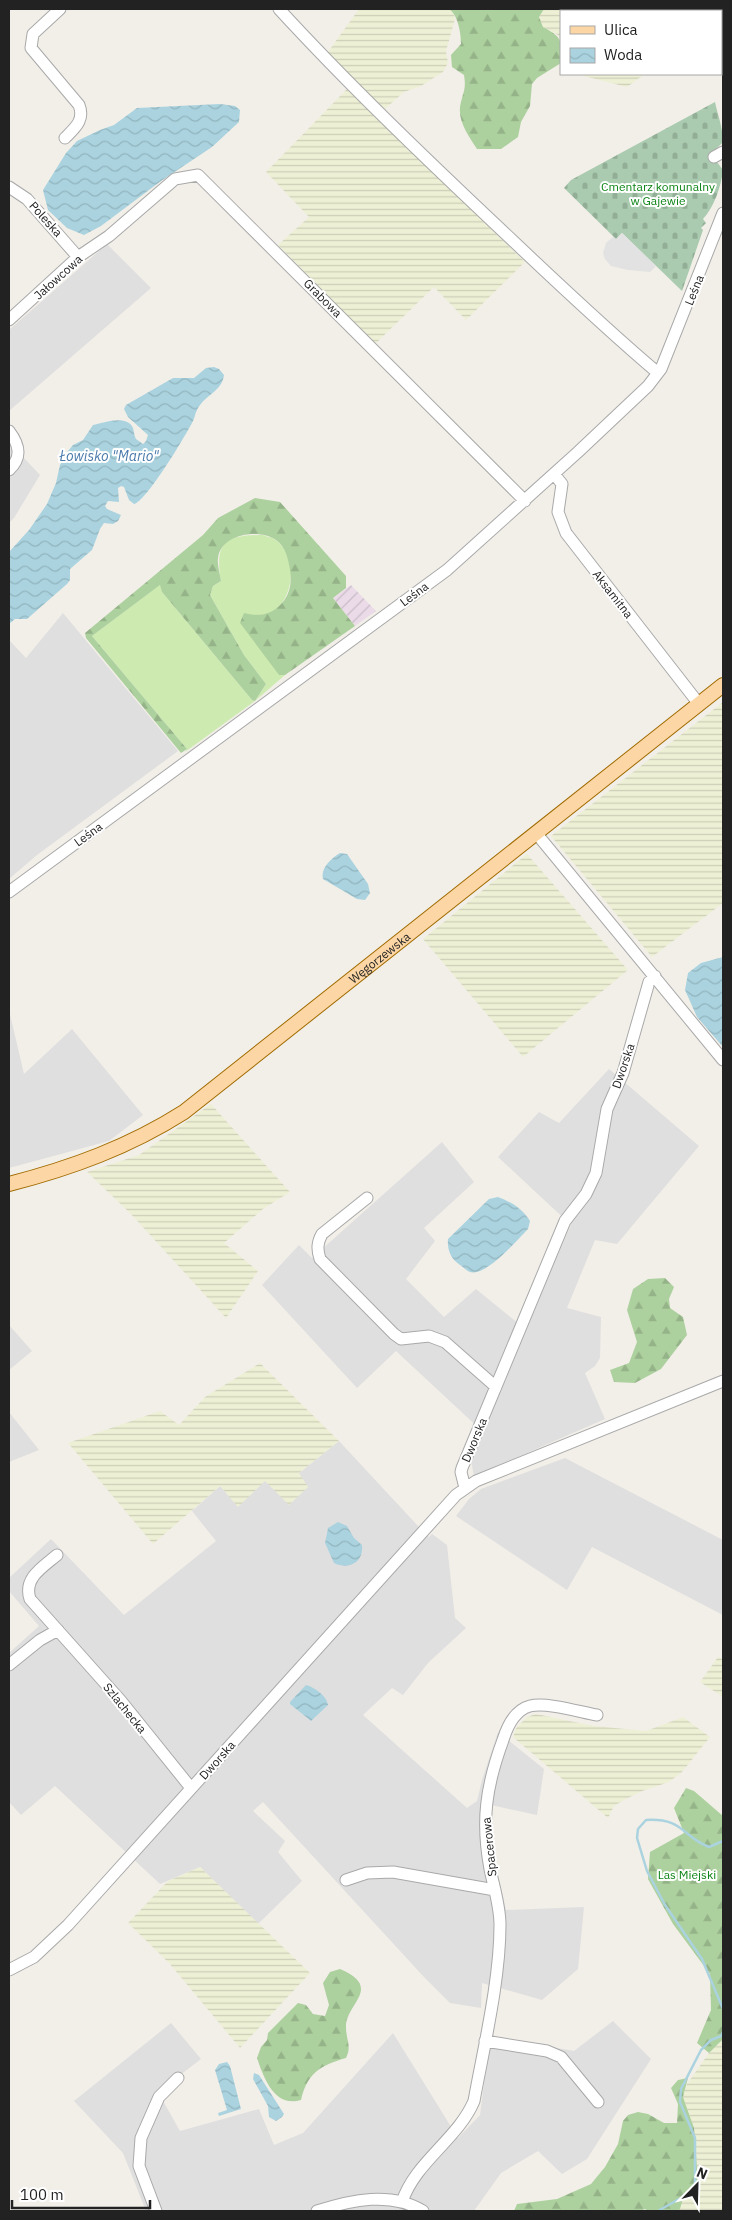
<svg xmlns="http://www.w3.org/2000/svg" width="732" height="2220" viewBox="0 0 732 2220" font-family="'IBM Plex Sans',sans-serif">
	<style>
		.residential { fill: #e0dfdf }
		.industrial { fill: url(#industrial-furrows) }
		.farmland { fill: url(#farmland-rules) }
		.grass { fill: #cdebb0 }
		.forest { fill: url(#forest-firs) }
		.cemetery { fill: url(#cemetery-stones) }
		.parking { fill: #e2e2e2 }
		.water { fill: url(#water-waves) }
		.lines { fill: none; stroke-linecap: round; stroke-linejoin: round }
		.stream { stroke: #aad3df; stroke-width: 2.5 }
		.minor-casing { stroke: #a9a9a9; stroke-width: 13 }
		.major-casing { stroke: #a06b00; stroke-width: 16 }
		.minor { stroke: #fff; stroke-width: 11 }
		.major { stroke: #fcd6a4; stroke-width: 14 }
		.labels { text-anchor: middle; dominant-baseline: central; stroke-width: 4; stroke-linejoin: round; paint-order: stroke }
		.park-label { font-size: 12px; fill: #0c8416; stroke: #fff }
		.street-label { font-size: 12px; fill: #222; stroke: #fff }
		.water-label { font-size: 14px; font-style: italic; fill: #4a7aab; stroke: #fff }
	</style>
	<defs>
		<pattern id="industrial-furrows" width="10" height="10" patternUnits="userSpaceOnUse" patternTransform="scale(1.25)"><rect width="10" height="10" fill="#ebdbe8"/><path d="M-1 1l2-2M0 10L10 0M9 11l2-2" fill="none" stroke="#c9bcc7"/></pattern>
		<pattern id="farmland-rules" width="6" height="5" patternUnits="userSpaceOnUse" patternTransform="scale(1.25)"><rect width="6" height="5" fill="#eef0d5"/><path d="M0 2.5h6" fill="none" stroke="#ccceb7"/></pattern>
		<pattern id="forest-firs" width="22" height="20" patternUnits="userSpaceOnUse" patternTransform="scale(1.25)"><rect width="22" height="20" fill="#add19e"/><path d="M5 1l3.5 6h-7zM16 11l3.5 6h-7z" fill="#95b388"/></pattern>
		<pattern id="cemetery-stones" width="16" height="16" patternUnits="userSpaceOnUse" patternTransform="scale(1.25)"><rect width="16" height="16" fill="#aacbaf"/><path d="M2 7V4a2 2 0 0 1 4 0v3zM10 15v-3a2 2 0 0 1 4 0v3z" fill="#92ae96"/></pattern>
		<pattern id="water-waves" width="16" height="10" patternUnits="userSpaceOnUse" patternTransform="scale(1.25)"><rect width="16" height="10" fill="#aad3df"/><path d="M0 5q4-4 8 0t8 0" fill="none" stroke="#92b5bf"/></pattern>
	</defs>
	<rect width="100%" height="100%" fill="#f2efe9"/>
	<path class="residential" d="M107,244L151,288L9,411V330Z
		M9,442L40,475L14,518L9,523Z
		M63,613L178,751L37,855L9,879V640L26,658Z
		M9,1010L24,1074L72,1029L143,1115L109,1141L9,1168Z
		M609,1069L699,1146L617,1244L595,1240L567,1308L601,1317L600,1358L595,1366L585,1373L605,1419L474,1476L471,1461L483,1432L396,1351L357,1388L262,1285L299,1245L312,1258L442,1142L474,1182L424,1228L435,1241L406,1279L444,1317L476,1289L525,1329L571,1225L498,1157L539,1112L559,1123Z
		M9,1325L32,1351L9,1370Z
		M9,1412L39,1450L9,1462Z
		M339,1441L418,1526L429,1537L432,1534L447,1545L455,1618L466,1628L428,1663L403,1695L392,1688L363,1715L467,1808L477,1801L482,1780L498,1732L544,1769L537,1815L491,1805L492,1848L506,1910L584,1907L578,1969L542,2000L482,1983L481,2008L450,2003L424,1977L263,1802L253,1811L285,1841L278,1852L302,1881L258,1924L200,1867L160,1884L55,1786L21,1815L9,1802V1653L39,1626L9,1591V1578L51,1539L124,1615L216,1541L192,1511L220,1486L238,1506L265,1480L298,1474Z
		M565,1458L723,1540V1615L592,1547L567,1590L456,1516L469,1499L481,1489Z
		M613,2021L651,2059L587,2159L562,2174L538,2151L501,2173L474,2211H146L123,2153L74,2101L171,2023L201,2059L158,2092L180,2131L259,2109L274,2145L303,2133L393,2033L458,2138L480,2115L490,2036L574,2051Z"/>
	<path class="industrial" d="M351,585L376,611L355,626L333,598Z"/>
	<path class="farmland" d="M359,9H449L453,12L455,19L446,51L448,63L443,72L421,86L404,92L385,109L325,56Z
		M544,9H715L717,11H561V40L558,35L543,27L539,17Z
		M576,74H645L627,87Z
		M347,89L525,262L466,320L434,287L375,344L278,245L309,217L266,172Z
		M723,702V903L652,957L551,836Z
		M527,854L628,970L523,1057L423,939Z
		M211,1104L290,1192L263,1209L224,1243L258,1271L226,1318L130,1213L87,1172L139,1155Z
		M260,1363L339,1441L299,1473L308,1487L289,1505L265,1481L238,1507L220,1486L153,1544L68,1443L160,1411L179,1425L205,1397Z
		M718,1657L723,1659V1697L700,1682Z
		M536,1714L594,1726L646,1731L683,1717L710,1737L682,1772L669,1782L642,1791L624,1800L614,1806L608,1818L513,1737L516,1728L527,1717Z
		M200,1867L310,1973L240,2048L169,1963L128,1923L168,1881Z
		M723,2039V2211H678L683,2198L687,2197L694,2190L698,2181L694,2128L683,2097L687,2084L709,2053Z"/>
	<path class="grass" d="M263,535C267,537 271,537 274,539C298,553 295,596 274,611C268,616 259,615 252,615L279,675H285L255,701L185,752L187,749L92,636L161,584L162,592L252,700L255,701L266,684L244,655L210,595L213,586L221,581C214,542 226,535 263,535Z"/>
	<path class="forest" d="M449,9H544L539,17L543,27C564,38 561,41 561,63L537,78L532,84L530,106L521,122L518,137L501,149H477C468,135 456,119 461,102C464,90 466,88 464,75L452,67L451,55L461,44C461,33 458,15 449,9Z
		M255,498L280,502L346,576V588L333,598L355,626L285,675H279L240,623L244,613C260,617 271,615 282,603C290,594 292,582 290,570C288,559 286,547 276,540C259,528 221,534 218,558C217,565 220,574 221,581L213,586L210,595L244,655L266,684L255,701L252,700L162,592L160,585L92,636L187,749L181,753L86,638L85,633L203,535L218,518Z
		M665,1278L674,1287L669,1299L670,1308L683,1317L687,1335L661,1369L635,1383L614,1382L610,1370L629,1363L637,1342L627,1310L633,1289L648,1279Z
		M686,1788L694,1791L723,1816V2039L709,2053L697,2043L711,2010L710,1974L673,1924L648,1879L650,1852L684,1833L674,1808Z
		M340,1969C384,1988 345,2004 346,2027C346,2040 352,2046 346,2058C321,2065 307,2073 301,2100C275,2108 264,2079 257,2058L261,2047L267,2040L268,2033L298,2003L306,2005L313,2014L325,2016L329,2005L323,1983L330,1972Z
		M688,2078L683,2097L694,2128L698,2181L695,2190L687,2197L683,2198L680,2209L677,2211H648L645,2209L640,2211H514L517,2204L557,2199L591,2184L605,2167L618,2144L623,2121L628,2115L638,2112L648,2114L664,2123H677L678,2104L671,2088L678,2080Z"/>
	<path class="cemetery" d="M715,102C718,116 723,128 723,142L711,154L723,170C721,187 714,207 703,219L706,223L701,228L703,230L682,291L622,233L616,239L564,188L571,180Z"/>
	<path class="parking" d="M622,233L656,266L650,272L628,270L611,266L605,259L603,253L606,243L613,237L616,239Z"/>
	<path class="water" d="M220,104L235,106L240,110L239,122L212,147L161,181L101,226L84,235L67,228L48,210L43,190L66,153L77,141L100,130L114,125L137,108Z
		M214,367L219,369L224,375C222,392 204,395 197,410C195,413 195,417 193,421C186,435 146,502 134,504L129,500L124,487L121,486L118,488L119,502L108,501L105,506L107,509L121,515L118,521L113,524L104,523L100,529L92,550L70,569V580L67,584L27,619H15L9,624V552L29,530L47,504L56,483L60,465L68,451L73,445L83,440L93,425C103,423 127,414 133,428C134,431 134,436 136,439L143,444L146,441L148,435L128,417L124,409L126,405L173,378H194L206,368Z
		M340,853L347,854L368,884L370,893L365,900L357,899L323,879C320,868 332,858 340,853Z
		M723,957V1047L697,1017L685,990L688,973L701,963Z
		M498,1197C511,1202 522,1208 530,1221L528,1229C517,1240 486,1277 470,1272C467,1271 463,1267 460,1265C451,1259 447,1250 448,1239L489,1199Z
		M338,1522L347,1526L354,1538L362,1545C364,1563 348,1570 334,1563L325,1543L328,1528Z
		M306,1685C314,1687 327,1696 328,1705L311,1721L290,1704V1702Z
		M227,2062L230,2066L241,2109L219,2116L218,2113L227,2110L215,2070L219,2064Z
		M254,2073L259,2075L284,2114L282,2117L276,2121L269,2117L268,2106L253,2079Z"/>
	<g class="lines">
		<path class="stream" d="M723,1841L709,1847C681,1836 684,1818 646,1820L638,1829L637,1838L647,1871L665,1905L702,1959L723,2009
			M658,2211L695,2190V2138L680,2102L681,2089L701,2050L711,2040L721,2036L723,2032"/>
		<defs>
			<path id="minor" d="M60,9L33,34L31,48L79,105C85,120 75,128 65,138
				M279,9C347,83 420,153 493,222C547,273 601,325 658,373
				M714,157L723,152
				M9,187L27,199L78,257
				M9,320L78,257L109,236L175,179L198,175L525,501
				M9,431C19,444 23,457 9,470
				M554,474L562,484L558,512L566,533L699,704
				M536,833L723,1060
				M9,892L447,570L578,452L648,386L661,369L723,213
				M367,1198L322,1234C317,1243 317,1249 320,1259L394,1334L401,1339L429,1336L445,1342L496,1387
				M465,1488L461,1472L462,1468L565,1221L586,1194L596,1173L607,1109L623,1073L649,982L655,976
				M57,1555C43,1567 23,1578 30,1599L121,1701L191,1788
				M9,1665L40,1640L58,1630
				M346,1880L367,1873L393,1872L495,1890
				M9,1970L34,1957L68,1925L456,1495L476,1481L723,1381
				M485,2041L547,2051L561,2057L598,2102
				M402,2202C415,2162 458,2139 474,2101C484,2046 500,1980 500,1925C500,1906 494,1888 490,1869C481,1821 486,1786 503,1740C507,1727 515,1710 530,1706C547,1702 580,1712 597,1715
				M156,2211L139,2166L141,2138L159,2097L178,2078
				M317,2211C351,2200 391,2191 423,2211"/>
			<g id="major">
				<path id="s1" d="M9,1184C71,1168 129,1147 184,1112L723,685"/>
			</g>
		</defs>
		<use href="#minor" class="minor-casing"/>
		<use href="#major" class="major-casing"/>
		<use href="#minor" class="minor"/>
		<use href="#major" class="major"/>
	</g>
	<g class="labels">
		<g class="park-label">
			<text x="658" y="186">Cmentarz komunalny<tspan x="658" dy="14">w Gajewie</tspan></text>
			<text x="687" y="1874">Las Miejski</text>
		</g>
		<g class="street-label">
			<text transform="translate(46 219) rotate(48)">Poleska</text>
			<text transform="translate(58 277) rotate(-42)">Jałowcowa</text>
			<text transform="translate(694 290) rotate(-68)">Leśna</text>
			<text transform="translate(323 298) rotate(45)">Grabowa</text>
			<text transform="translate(414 594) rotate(-37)">Leśna</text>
			<text transform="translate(613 594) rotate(52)">Aksamitna</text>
			<text transform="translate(88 834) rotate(-36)">Leśna</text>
			<text stroke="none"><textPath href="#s1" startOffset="439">Węgorzewska</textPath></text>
			<text transform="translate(623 1066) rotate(-71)">Dworska</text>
			<text transform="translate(474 1440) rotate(-67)">Dworska</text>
			<text transform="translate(125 1708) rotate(51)">Szlachecka</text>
			<text transform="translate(217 1760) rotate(-48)">Dworska</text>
			<text transform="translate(489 1847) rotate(-96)">Spacerowa</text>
		</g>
		<g class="water-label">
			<text x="109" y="456">Łowisko "Mario"</text>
		</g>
	</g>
	<rect width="732" height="2220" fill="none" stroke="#222222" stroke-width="20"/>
	<rect x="560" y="10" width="162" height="65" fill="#ffffff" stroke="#a7a7a7"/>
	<rect x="570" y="26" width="25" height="8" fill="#fcd6a4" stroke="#a7a7a7"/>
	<text x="604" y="35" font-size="15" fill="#222222">Ulica</text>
	<rect x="570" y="48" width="25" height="15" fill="url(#water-waves)" stroke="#a7a7a7"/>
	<text x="604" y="60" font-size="15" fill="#222222">Woda</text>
	<g transform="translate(697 2185) rotate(23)" stroke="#ffffff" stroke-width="4" paint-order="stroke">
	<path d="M0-4L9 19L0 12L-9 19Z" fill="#222222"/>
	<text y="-8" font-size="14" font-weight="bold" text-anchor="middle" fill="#222222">N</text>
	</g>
	<path d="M12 2200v8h138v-8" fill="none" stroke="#222222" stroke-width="2.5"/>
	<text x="20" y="2200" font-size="15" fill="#222222" stroke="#ffffff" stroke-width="4" paint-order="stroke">100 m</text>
</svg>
